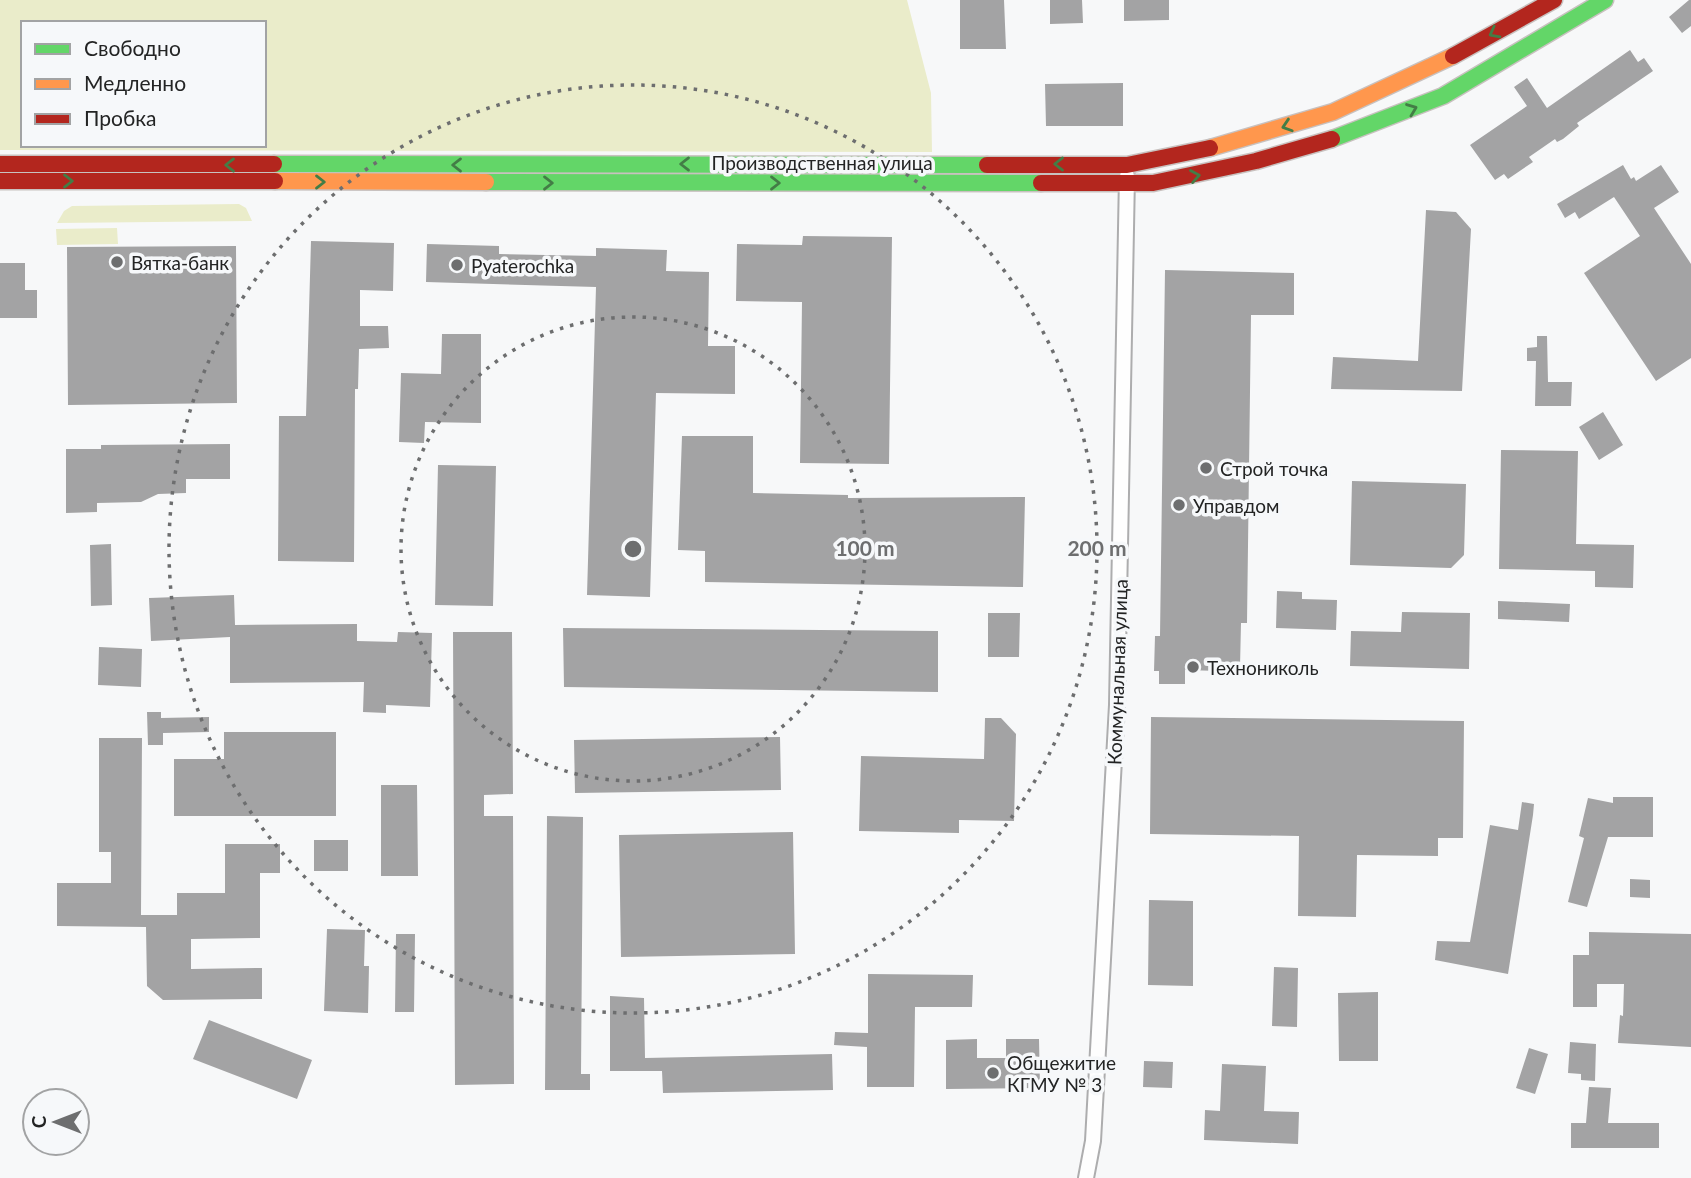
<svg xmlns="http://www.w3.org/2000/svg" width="1691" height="1178" viewBox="0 0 1691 1178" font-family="Lato,sans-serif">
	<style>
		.green { fill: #eaecca; fill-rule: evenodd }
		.building { fill: #a3a3a4 }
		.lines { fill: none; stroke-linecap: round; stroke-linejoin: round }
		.street-casing { stroke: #adadae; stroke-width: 18 }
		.fast-casing { stroke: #c8c1bf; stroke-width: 19 }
		.slow-casing { stroke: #c8c1bf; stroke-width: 19 }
		.jam-casing { stroke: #c8c1bf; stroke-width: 19 }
		.street { stroke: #fefefe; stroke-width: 14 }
		.fast { stroke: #63d668; stroke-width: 16 }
		.slow { stroke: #ff974d; stroke-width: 16 }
		.jam { stroke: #b3261e; stroke-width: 16 }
		.oneway { stroke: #437d46 }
		.ring { fill: none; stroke: #6d6e6f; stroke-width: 3.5; stroke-dasharray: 3.5 7 }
		.poi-dot { fill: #6d6e6f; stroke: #f6f8fa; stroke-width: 2.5 }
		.labels { text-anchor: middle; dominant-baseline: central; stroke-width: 7; stroke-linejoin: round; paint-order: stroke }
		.street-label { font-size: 19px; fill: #232424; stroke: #f6f8fa }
		.poi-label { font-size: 19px; fill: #232424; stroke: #f6f8fa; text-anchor: start }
		.centre { fill: #6d6e6f; stroke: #f6f8fa; stroke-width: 3.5 }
		.ring-label { font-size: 21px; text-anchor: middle; font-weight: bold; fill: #6d6e6f; stroke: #f6f8fa; stroke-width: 7; stroke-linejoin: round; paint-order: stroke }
	</style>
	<rect width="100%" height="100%" fill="#f7f8f9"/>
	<path class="green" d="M0,0H907L931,93L932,152L0,150ZM23,23H264V145H23Z
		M239,204L246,208L252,221L57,223L64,211L72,206Z
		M117,228L118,244L57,245L56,229Z"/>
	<path class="building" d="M960,0H1004L1006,49H960Z
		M1050,0H1082L1083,23L1050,24Z
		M1124,0H1169V20L1124,21Z
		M1689,0H1691V26L1682,33L1669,17Z
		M1630,50L1638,62L1644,58L1653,71L1577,123L1579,126L1563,139L1557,142L1555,139L1529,157L1533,162L1508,179L1504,174L1495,180L1470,145L1527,106L1514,87L1527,78L1547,108Z
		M1123,83V126H1046L1045,84Z
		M1623,165L1631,179L1634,177L1636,181L1661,165L1679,192L1654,208L1691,264V358L1656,381L1584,273L1640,236L1614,197L1579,219L1575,212L1565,218L1557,204Z
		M1426,210L1456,212L1471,229L1462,391L1331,389L1333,357L1418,361Z
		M803,236L892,237L889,464L800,463L802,302L736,301L737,244L802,245Z
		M311,241L394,243L393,291L360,290V326H388L389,348L359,349L358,389H355L354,562L278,561L279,416H306Z
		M427,244L499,246V254L596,256V248L667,250L666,271L709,272L708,346H735V394L656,393L650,597L587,595L596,287L426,282Z
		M236,246L237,403L68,405L67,247Z
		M0,263H25V290H37V318H0Z
		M1165,270L1294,273V315H1251L1247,623H1241L1240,667H1220L1219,671L1185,670V684H1159V671H1154L1155,636H1160Z
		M442,334H481V423L425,422L424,443L399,442L401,373L441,374Z
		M1537,336H1547L1548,382H1572L1571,406H1535L1536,361H1527V348L1537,347Z
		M1603,412L1623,445L1599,460L1579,427Z
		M682,436H753V493L848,495V498L1025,497L1023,587L705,582V551L678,550Z
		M230,444V479H186V493L158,494L141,502L97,503V512L66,513V449H101V445Z
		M1501,450L1578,451L1576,544L1634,545L1633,588L1595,587V571L1499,569Z
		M438,465L496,466L493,606L435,605Z
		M1352,481L1466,484L1464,555L1451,568L1350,565Z
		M111,544L112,605L91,606L90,545Z
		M1277,591L1302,592V599L1337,600L1336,630L1276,628Z
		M234,595L235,625L357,624V641L397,642L398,632L432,633L430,707L386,705V713L363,712L364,682L230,683V637L151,641L149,598Z
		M1498,601L1570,604L1569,622L1498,619Z
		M1402,612L1470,613L1469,669L1350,666L1351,631L1401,632Z
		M988,613H1020L1019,657H988Z
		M563,628L938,631V692L564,687Z
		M453,632H512L513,794L484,795V816H513L514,1084L455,1085Z
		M99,647L142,649L141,687L98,685Z
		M147,712H161V718L209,717V732L163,733V745H148Z
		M1151,717L1464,721L1463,838H1438V856L1357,855L1356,917L1298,916L1299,836L1150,834Z
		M985,718H1001L1016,734L1014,821L959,820V833L859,831L861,756L984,759Z
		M224,732H336V816H174V759H224Z
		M780,737L781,790L575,793L574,740Z
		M99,738H142L141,915H177V893H225V844H280V873H260V938L191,939V969L262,968V999L163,1000L147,986L146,927L57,926V883H111V852H99Z
		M381,785H417L418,876H381Z
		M1613,797H1653V837H1608L1587,907L1568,902L1584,838L1579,836L1588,798L1613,803Z
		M1522,802L1534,804L1533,815L1508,974L1435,960L1437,941L1470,942L1490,825L1518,830Z
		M547,816L583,817L581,1074H590V1090H545Z
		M793,832L795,954L621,957L619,835Z
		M314,840H348V871H314Z
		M1630,879L1650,880V898L1630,897Z
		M1149,900L1193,901V986L1148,985Z
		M327,929L365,930L364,966H369L368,1013L324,1011Z
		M1589,932L1691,934V1047L1618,1043L1620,1015L1623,1016L1624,984H1597V1007H1573V955H1589Z
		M396,934H415L414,1012H395Z
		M1274,967L1298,968L1297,1027L1272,1026Z
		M868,974L973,975L972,1007H915L914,1087H867V1047L834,1045L835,1032L868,1033Z
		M1378,992V1061H1339L1338,993Z
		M610,996L644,998L645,1058L832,1054L833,1090L663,1093L662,1071H610Z
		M209,1020L312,1060L297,1099L193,1059Z
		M977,1039V1058H1006V1039H1039L1040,1088L946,1089V1040Z
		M1570,1042L1596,1044L1595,1081L1581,1080V1074L1568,1073Z
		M1529,1048L1548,1054L1535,1094L1516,1088Z
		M1144,1061L1173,1062L1172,1088L1143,1087Z
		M1222,1064L1266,1066L1264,1111L1299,1112L1298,1144L1204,1140L1205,1110L1220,1111Z
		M1589,1087L1611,1088L1608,1123H1659V1148H1571V1123H1586Z"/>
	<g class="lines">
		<defs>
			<path id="street" d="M1086,1178L1093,1141L1117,705L1127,176"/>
			<path id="fast" d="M1332,139L1443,96L1605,0
				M274,164L987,165
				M486,182L1041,183"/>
			<path id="slow" d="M1210,148L1333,112L1453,56
				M275,181L486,182"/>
			<path id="jam" d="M1453,56L1554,0
				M0,164H274
				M987,165H1127L1210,148
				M0,181H275
				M1041,183H1153L1256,161L1332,139"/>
		</defs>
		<use href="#street" class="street-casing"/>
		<use href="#fast" class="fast-casing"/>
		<use href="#slow" class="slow-casing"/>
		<use href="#jam" class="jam-casing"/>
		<use href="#street" class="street"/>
		<use href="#fast" class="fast"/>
		<use href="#slow" class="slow"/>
		<use href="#jam" class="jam"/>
	</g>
	<defs><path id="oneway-chevron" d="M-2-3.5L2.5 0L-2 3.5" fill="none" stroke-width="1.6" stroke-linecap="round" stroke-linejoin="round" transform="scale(1.75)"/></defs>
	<g class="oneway">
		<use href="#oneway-chevron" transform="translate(1494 33) rotate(152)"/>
		<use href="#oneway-chevron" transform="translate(1412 109) rotate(-21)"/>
		<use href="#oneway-chevron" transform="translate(1287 126) rotate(162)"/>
		<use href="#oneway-chevron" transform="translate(685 164) rotate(180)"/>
		<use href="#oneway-chevron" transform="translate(1059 164) rotate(-180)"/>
		<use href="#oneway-chevron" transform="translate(230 165) rotate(-180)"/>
		<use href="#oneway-chevron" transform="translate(457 165) rotate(-180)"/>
		<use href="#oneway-chevron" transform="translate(1195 176) rotate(-10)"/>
		<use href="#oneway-chevron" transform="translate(68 181)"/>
		<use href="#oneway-chevron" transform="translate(320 182)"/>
		<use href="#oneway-chevron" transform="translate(548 183)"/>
		<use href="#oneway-chevron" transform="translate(775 183)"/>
	</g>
	<g class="ring">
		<circle cx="633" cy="549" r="232"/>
		<circle cx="633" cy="549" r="464"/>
	</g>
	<g class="poi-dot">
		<circle cx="117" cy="262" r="7"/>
		<circle cx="457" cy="265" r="7"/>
		<circle cx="1206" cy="468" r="7"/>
		<circle cx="1179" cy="505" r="7"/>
		<circle cx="1193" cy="667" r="7"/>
		<circle cx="993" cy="1073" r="7"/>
	</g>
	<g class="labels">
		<g class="street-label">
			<text x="822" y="162">Производственная улица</text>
			<text transform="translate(1117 672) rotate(-88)">Коммунальная улица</text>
		</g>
		<g class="poi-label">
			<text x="131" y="262">Вятка-банк</text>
			<text x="471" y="265">Pyaterochka</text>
			<text x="1220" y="468">Строй точка</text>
			<text x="1193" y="505">Управдом</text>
			<text x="1207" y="667">Технониколь</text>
			<text x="1007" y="1062">Общежитие<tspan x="1007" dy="22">КГМУ № 3</tspan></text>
		</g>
	</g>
	<circle cx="633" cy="549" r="10" class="centre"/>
	<g class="ring-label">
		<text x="865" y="556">100 m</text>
		<text x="1097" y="556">200 m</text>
	</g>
	<rect x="21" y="21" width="245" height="126" fill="#f6f8fa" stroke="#a2a3a4" stroke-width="2"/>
	<rect x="35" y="44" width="35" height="10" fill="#63d668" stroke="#a2a3a4" stroke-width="2"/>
	<text x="84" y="56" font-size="21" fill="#232424">Свободно</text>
	<rect x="35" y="79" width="35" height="10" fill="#ff974d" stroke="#a2a3a4" stroke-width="2"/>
	<text x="84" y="91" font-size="21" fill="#232424">Медленно</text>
	<rect x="35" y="114" width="35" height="10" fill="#b3261e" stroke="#a2a3a4" stroke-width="2"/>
	<text x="84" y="126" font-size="21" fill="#232424">Пробка</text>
	<g transform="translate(56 1122) rotate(270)"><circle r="33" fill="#f6f8fa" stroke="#a2a3a4" stroke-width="2"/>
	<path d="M0-5L12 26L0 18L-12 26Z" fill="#6d6e6f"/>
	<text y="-10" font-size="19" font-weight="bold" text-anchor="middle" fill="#232424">С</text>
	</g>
</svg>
